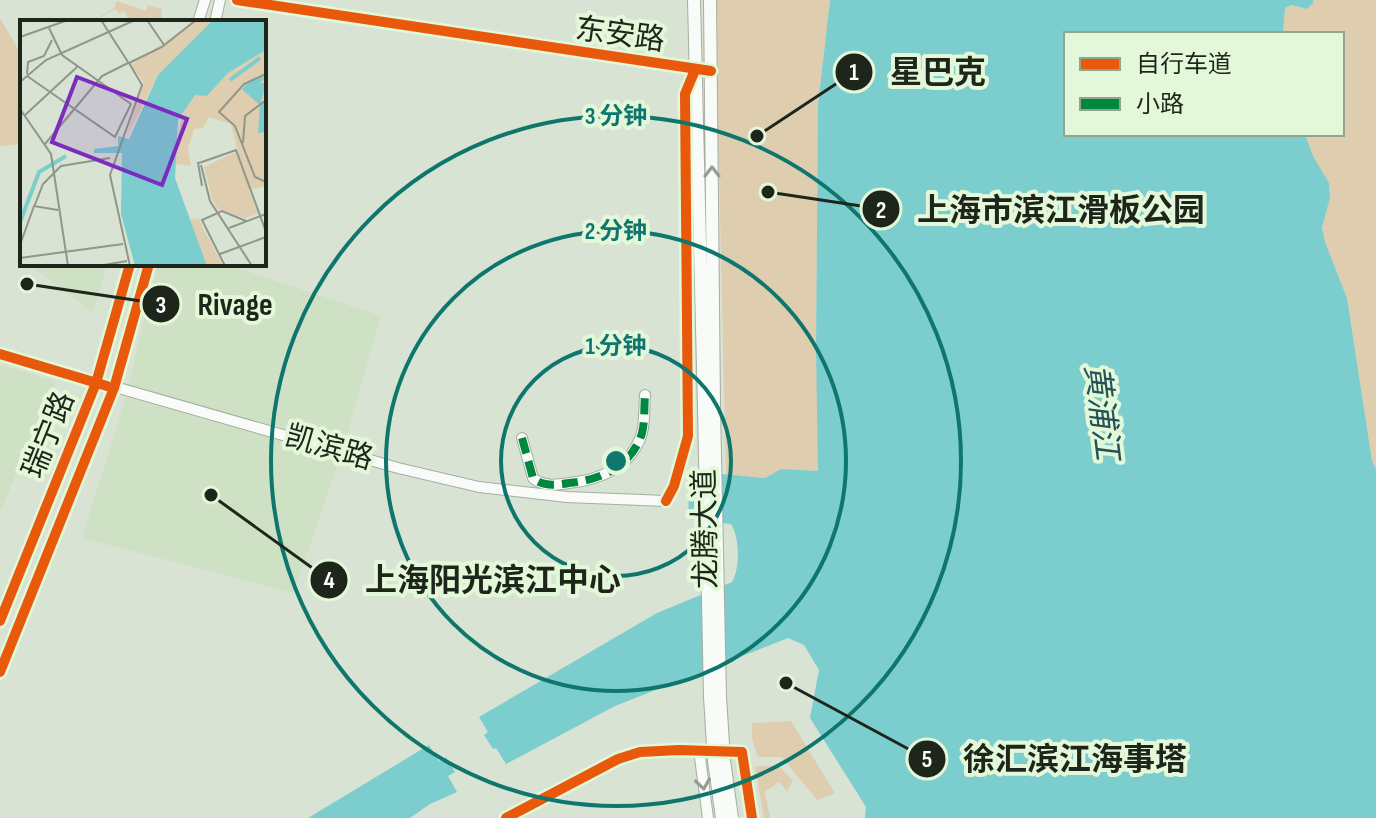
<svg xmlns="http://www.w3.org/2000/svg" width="1376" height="818" viewBox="0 0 1376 818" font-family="'Sofia Sans Condensed','Noto Sans SC',sans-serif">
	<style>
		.built { fill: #cfe1c5 }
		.green { fill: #dfcdaf }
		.water { fill: #7ccdce }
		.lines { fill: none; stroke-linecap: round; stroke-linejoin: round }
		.minor-casing { stroke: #a5aea1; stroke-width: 12 }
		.major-casing { stroke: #a5aea1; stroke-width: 14 }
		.minor { stroke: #f9fbf8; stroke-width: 10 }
		.major { stroke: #f9fbf8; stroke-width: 12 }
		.major-bridge-casing { stroke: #a5aea1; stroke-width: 14; stroke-linecap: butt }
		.major-bridge { stroke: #f9fbf8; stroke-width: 12 }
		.quiet { stroke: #00873e; stroke-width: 8; stroke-dasharray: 16 8; stroke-linecap: butt }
		.cycleway-casing { stroke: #e3f7d9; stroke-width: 15 }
		.cycleway { stroke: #e8590c; stroke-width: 10 }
		.oneway { stroke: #969b94 }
		.ring { fill: none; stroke: #0f766e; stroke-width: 4 }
		.labels { text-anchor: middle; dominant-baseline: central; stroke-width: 8; stroke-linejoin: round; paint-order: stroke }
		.street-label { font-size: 30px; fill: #1e251a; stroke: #e3f7d9 }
		.water-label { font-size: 32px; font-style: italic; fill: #235357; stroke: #e3f7d9 }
		.inset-river { fill: none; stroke: #7ccdce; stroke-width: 4 }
		.inset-road { fill: none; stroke: #8e9789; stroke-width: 2 }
		.view { fill: #7b2cbf; fill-opacity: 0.15; stroke: #7b2cbf; stroke-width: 4 }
		.inset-edge { fill: none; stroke: #1e251a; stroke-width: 4 }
		.centre { fill: #0f766e; stroke: #e3f7d9; stroke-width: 4 }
		.ring-label { font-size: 24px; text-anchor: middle; font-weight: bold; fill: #0f766e; stroke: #e3f7d9; stroke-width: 8; stroke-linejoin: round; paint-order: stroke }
		.leader { fill: none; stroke: #1e251a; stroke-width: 3 }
		.callout-dot { fill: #1e251a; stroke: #e3f7d9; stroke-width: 3 }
		.mark-label { font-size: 24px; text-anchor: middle; font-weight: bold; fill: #fff }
		.callout-label { font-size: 32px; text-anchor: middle; font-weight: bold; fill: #1e251a; stroke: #e3f7d9; stroke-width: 8; stroke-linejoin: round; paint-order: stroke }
	</style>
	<rect width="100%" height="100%" fill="#d8e3d3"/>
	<path class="built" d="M29,264H107L93,313Z
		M158,264H225L381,316L344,445L128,386Z
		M0,365L56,381L0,512Z
		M126,397L342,453L293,593L82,538Z"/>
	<path class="green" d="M715,0H830L818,105L816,350L819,471L781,469L765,478L726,475Z
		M1313,0H1376V469L1372,461L1347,298L1325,242L1322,228L1330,198L1329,183L1313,156L1305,134H1342V34H1283L1285,8L1292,5L1307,9L1313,3Z
		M117,1L146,11L148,5L162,9L161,22H130L124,11L119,14L116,9L91,22L114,8Z
		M0,18L22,56L20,81L22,86V144L0,146Z
		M791,721L835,793L817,800L782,757H758L752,739V723Z
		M755,766H779L793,781L787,791L779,782L765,792L770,818H764Z"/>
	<path class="water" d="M830,0H1313V3L1307,9L1292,5L1285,8L1283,34H1066V134H1305L1313,156L1329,183L1330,198L1322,228L1325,242L1347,298L1372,461L1376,469V818H865L866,807L810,718L819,670L804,645L788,638L615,706L506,764L496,748L493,749L484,735L488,732L479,717L657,613L732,582C740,569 740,537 731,524L688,519L690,471L765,478L781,469L818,471L816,350L818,105Z
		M429,745L439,761L446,757L455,772L448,776L457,792L430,804L410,818H308Z"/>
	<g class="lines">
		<defs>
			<path id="minor" d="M237,0L711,71
				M198,22L205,0
				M215,22L220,0
				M0,354L398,468L479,487L567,497L666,501L674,486L688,436L685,94L694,72
				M522,438L533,478C543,487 557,485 569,483C601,480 632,466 642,433C645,421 644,407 645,395
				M0,621L96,383L130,264
				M0,672L114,388L149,264
				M699,750L708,818
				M506,818L618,759L640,752L679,750L742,752L752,818"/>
			<path id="major" d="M694,0L704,408
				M710,0L714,407"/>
		</defs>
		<use href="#minor" class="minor-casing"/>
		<use href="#major" class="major-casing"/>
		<use href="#minor" class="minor"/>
		<use href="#major" class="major"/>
		<defs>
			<path id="major-bridge" d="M714,407L720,697L724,760L732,818
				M704,408L710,697L714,761L722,818"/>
		</defs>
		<use href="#major-bridge" class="major-bridge-casing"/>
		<use href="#major-bridge" class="major-bridge"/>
		<path class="quiet" d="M522,438L533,478C543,487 557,485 569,483C601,480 632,466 642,433C645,421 644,407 645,395"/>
		<defs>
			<path id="cycleway" d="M237,0L711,71
				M0,354L107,386
				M666,501L674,486L688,436L685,94L695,70
				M0,621L96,383L130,264
				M0,672L114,388L149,264
				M506,818L618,759L640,752L679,750L742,752L752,818"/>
		</defs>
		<use href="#cycleway" class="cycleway-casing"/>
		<use href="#cycleway" class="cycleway"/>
	</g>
	<defs><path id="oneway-chevron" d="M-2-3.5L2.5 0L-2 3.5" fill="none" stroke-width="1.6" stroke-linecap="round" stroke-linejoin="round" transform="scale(2)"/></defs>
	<g class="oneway">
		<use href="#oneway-chevron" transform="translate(712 172) rotate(-90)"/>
		<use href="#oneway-chevron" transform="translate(703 784) rotate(82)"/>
	</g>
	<g class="ring">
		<circle cx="616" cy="461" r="115"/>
		<circle cx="616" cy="461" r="230"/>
		<circle cx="616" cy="461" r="345"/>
	</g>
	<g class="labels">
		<g class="street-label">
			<text transform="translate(620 35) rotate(8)">东安路</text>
			<text transform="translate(49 435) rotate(-68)">瑞宁路</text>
			<text transform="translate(329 448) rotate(16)">凯滨路</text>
			<text transform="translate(706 529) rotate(-91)">龙腾大道</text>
		</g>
		<g class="water-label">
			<text transform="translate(1101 412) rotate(83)">黄浦江</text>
		</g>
	</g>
	<g transform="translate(20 20)">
		<rect width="246" height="246" fill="#d8e3d3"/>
		<path d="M177,0H193L138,55L106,118L123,62L111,45ZM246,30V166L229,170L238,194L225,198L200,191L193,182L184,147L218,131L211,104L189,97L183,108L174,109L168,129L171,146L156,144L153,136L165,84L176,74L187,76L208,53ZM179,198L182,206L203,246H187L170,200Z" fill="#dfcdaf"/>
		<path d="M193,0H246V30L208,53L187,76L175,75L158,100L155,158L187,246H115L101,194L102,133H74V129L98,126V116L109,119L138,55ZM246,57L240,63H246L241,82L246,83V112L238,113L240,85L222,69L231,59Z" fill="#7ccdce"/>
		<path class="inset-river" d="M210,60L240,38M0,202L19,152L46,136"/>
		<path class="inset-road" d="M81,0L108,42M127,0L144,25M29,8L42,35L111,84M0,17L48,0M7,54L8,42L24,36L32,20M246,54L224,64L199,92L215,106L235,157L246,162M7,56L95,117L111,84M0,62L26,40L115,0M0,89L31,134L48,246M4,96L57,47M223,123L225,96L246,80M25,124L82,56L108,43M182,142L216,130L246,212M182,142L178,143L182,166M181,145L190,181L232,246M14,187L23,164L41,146L90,138M209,208L246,194M0,225L14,186L38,190M200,234L246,217M0,238L103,224M78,246L107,241M110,246L90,155L122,65L109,43L142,27L176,0M205,246L182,200L202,191L226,201"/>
		<path class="view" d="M57,57L167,99L142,165L32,122Z"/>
		<rect width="246" height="246" class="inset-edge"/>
	</g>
	<circle cx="616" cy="461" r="12" class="centre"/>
	<g class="ring-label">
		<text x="616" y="124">3 分钟</text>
		<text x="616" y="239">2 分钟</text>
		<text x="616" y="354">1 分钟</text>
	</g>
	<path class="leader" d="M757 136L854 72M768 192L881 209M27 284L161 304M211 495L329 580M786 683L927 759"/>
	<g class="callout-dot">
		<circle cx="757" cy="136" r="8"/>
		<circle cx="768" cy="192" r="8"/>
		<circle cx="27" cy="284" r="8"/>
		<circle cx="211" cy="495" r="8"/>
		<circle cx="786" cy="683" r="8"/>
		<circle cx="854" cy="72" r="20"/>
		<circle cx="881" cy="209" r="20"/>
		<circle cx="161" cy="304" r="20"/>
		<circle cx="329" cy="580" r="20"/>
		<circle cx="927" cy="759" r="20"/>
	</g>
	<g class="mark-label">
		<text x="854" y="80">1</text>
		<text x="881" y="218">2</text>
		<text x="161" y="313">3</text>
		<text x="329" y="588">4</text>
		<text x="927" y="767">5</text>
	</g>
	<g class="callout-label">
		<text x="938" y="83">星巴克</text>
		<text x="1061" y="221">上海市滨江滑板公园</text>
		<text x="235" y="315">Rivage</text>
		<text x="493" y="591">上海阳光滨江中心</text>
		<text x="1075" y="770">徐汇滨江海事塔</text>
	</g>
	<rect x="1064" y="32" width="280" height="104" fill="#e3f7d9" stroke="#94a38d" stroke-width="2"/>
	<rect x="1080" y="58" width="40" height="12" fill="#e8590c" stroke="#94a38d" stroke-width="2"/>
	<text x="1136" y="72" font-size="24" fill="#1e251a">自行车道</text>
	<rect x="1080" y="98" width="40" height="12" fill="#00873e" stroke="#94a38d" stroke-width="2"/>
	<text x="1136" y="112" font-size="24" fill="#1e251a">小路</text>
</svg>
